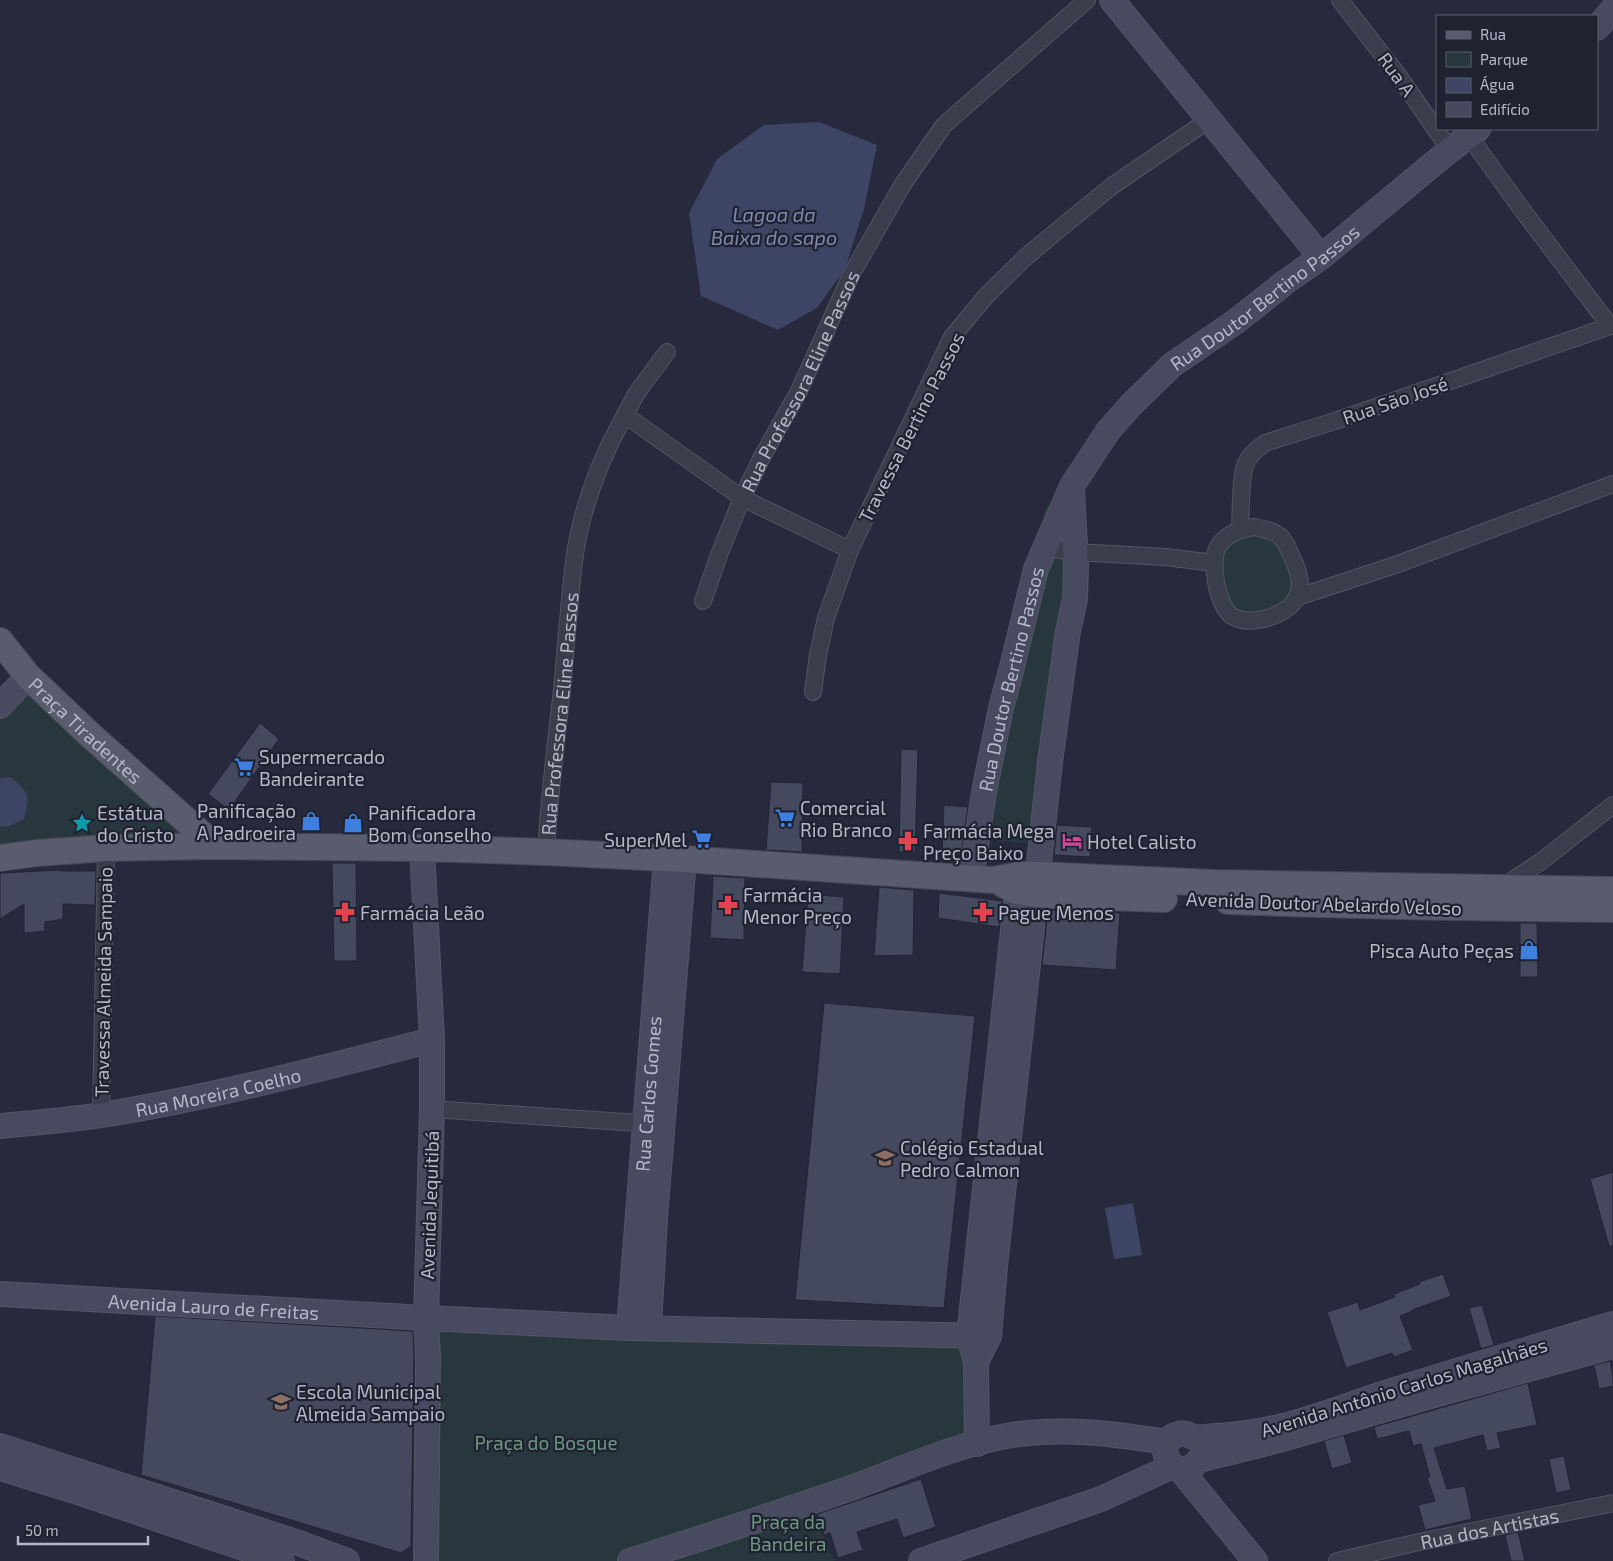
<svg xmlns="http://www.w3.org/2000/svg" width="1613" height="1561" viewBox="0 0 1613 1561" font-family="'Exo 2',sans-serif">
	<style>
		.green { fill: #28363d }
		.water { fill: #3d4464 }
		.building { fill: #45495e; stroke: #212433 }
		.lines { fill: none; stroke-linecap: round; stroke-linejoin: round }
		.street-casing { stroke: #525564; stroke-width: 18 }
		.secondary-casing { stroke: #525564; stroke-width: 26 }
		.primary-casing { stroke: #434655; stroke-width: 28 }
		.street { stroke: #3a3d4c; stroke-width: 16 }
		.secondary { stroke: #484b5f; stroke-width: 24 }
		.primary { stroke: #585c6c; stroke-width: 26 }
		.labels { text-anchor: middle; dominant-baseline: central; stroke-width: 4.5; stroke-linejoin: round; paint-order: stroke }
		.street-label { font-size: 19px; fill: #b6b8c8; stroke: #1f2231 }
		.poi-label { font-size: 19px; fill: #b6b8c8; stroke: #1f2231; text-anchor: start }
		.park-label { font-size: 19px; fill: #6e9781; stroke: #1f2231 }
		.water-label { font-size: 20px; font-style: italic; fill: #7f88ad; stroke: #1f2231 }
	</style>
	<rect width="100%" height="100%" fill="#262a3c"/>
	<path class="green" d="M1072,497L1076,566L1035,844L980,839L1032,556L1047,505Z
		M1257,531L1282,538L1299,570L1293,598L1271,616L1233,617L1217,591L1222,542Z
		M28,677L215,846L0,858V706Z
		M426,1318L969,1336L977,1443L806,1503L835,1561H428Z"/>
	<path class="water" d="M819,122L877,145L864,209L845,269L817,308L778,330L701,296L689,213L717,159L764,125Z
		M10,777C30,792 30,796 24,819L7,827L0,826V778Z
		M1133,1203L1142,1255L1114,1259L1105,1208Z"/>
	<path class="building" d="M260,723L279,739L229,810L208,794Z
		M901,749L918,750L915,853L899,852Z
		M771,782L803,783L802,852L766,850Z
		M944,805L968,807L961,855L942,854Z
		M1057,825L1092,827L1090,857L1054,855Z
		M332,863H356L357,961H334Z
		M61,870V871H96L95,905L63,904V919L45,922V931L24,933V904L0,919V873Z
		M713,876L745,878L744,940L710,938Z
		M879,887L914,890L913,955L874,956Z
		M939,893L1002,901L999,927L938,918Z
		M808,894L844,897L840,974L802,972Z
		M1048,910L1120,913L1116,970L1042,965Z
		M1520,923H1537L1538,977H1520Z
		M824,1003L975,1016L944,1308L795,1300Z
		M1613,1172V1246H1609L1590,1179Z
		M1443,1274L1451,1296L1412,1310L1413,1311L1400,1316L1413,1350L1394,1357L1392,1353L1346,1368L1327,1312L1358,1302L1360,1310L1395,1297L1394,1294L1420,1284L1419,1282Z
		M1482,1305L1494,1345L1481,1349L1469,1308Z
		M155,1316L413,1331L414,1357L411,1546L401,1553L141,1475Z
		M1610,1361L1613,1376V1386L1599,1389L1594,1365Z
		M1528,1383L1537,1425L1497,1433L1501,1448L1487,1451L1483,1435L1434,1448L1447,1489L1465,1486L1472,1519L1425,1530L1418,1505L1435,1501L1427,1478L1430,1477L1421,1444L1413,1446L1409,1431L1377,1439L1374,1427Z
		M1344,1435L1352,1463L1332,1469L1324,1441Z
		M1564,1456L1571,1490L1556,1493L1549,1459Z
		M921,1479L936,1527L903,1538L897,1519L857,1532L863,1550L838,1558L830,1533L824,1535L817,1514Z
		M1518,1532L1525,1561H1511L1505,1535Z"/>
	<g class="lines">
		<defs>
			<g id="street">
				<path d="M1340,0L1398,75L1450,150"/>
				<path d="M1469,136L1523,211L1610,326"/>
				<path d="M625,415L636,394L667,352"/>
				<path d="M1255,527C1264,529 1275,531 1282,538C1286,543 1289,550 1291,555C1300,573 1306,592 1289,607C1276,618 1248,626 1232,616C1217,607 1209,559 1219,545C1228,533 1240,529 1255,527Z"/>
				<path d="M1240,529C1241,512 1240,478 1246,463C1250,454 1258,448 1265,443L1338,420L1613,325"/>
				<path d="M1044,547L1075,552L1165,557L1214,563"/>
				<path d="M1298,597L1398,564L1613,484"/>
				<path d="M703,601L719,555L742,498L850,550"/>
				<path d="M813,692L818,655L826,618L850,550L952,337L986,296L1027,256L1063,226L1112,186L1210,119"/>
				<path id="s1" d="M546,852C549,797 556,744 562,689C566,647 569,604 574,561C581,510 600,459 625,415L742,498L762,457L799,391L852,273L903,184L944,125L1087,0"/>
				<path d="M1503,887L1543,860L1613,805"/>
				<path d="M432,1109L654,1124"/>
				<path d="M101,1115L106,848"/>
				<path id="s2" d="M1337,1561L1419,1542L1613,1503"/>
			</g>
			<g id="secondary">
				<path d="M1112,0L1321,257"/>
				<path d="M1597,28L1613,9"/>
				<path d="M0,706L28,676"/>
				<path d="M422,848L432,1040V1109L426,1318L428,1357L426,1561"/>
				<path id="s3" d="M971,879L984,792L1001,708L1010,675L1036,569L1072,486L1108,431L1131,405L1172,365L1235,322L1287,281L1321,257L1450,150L1478,129"/>
				<path id="s4" d="M0,1126C34,1123 68,1120 102,1115C214,1097 323,1068 432,1040"/>
				<path id="s5" d="M0,1294L426,1318L629,1328L989,1336"/>
				<path d="M1613,1324C1539,1346 1465,1368 1392,1391C1356,1402 1320,1417 1283,1426C1257,1433 1231,1435 1205,1437C1201,1437 1197,1438 1193,1437C1188,1435 1185,1432 1179,1434C1149,1441 1174,1489 1199,1460L1279,1440L1434,1395L1613,1346"/>
				<path d="M649,1327L655,1218L684,859"/>
				<path id="s6" d="M629,1328L666,859"/>
				<path d="M976,1362L989,1336L995,1266L1050,762L1068,631L1075,599L1076,566L1072,490"/>
				<path d="M977,1444L976,1362L969,1336L1019,875"/>
				<path d="M0,1446L296,1542L347,1561"/>
				<path d="M0,1468L75,1491L282,1561"/>
				<path d="M1180,1469L1255,1561"/>
				<path d="M630,1561C705,1537 779,1513 854,1487C906,1468 957,1444 1012,1435C1065,1427 1115,1434 1167,1442"/>
				<path d="M921,1561L1101,1499L1173,1466"/>
			</g>
			<g id="primary">
				<path id="s7" d="M0,641L28,676L89,734L215,846"/>
				<path d="M0,858L37,853L106,848L215,846L422,848L546,852L684,859L993,880L1019,875H1037L1214,883L1613,890"/>
				<path d="M1003,884L1017,891L1048,895L1164,899"/>
				<path d="M1228,901C1356,906 1485,908 1613,909"/>
			</g>
		</defs>
		<use href="#street" class="street-casing"/>
		<use href="#secondary" class="secondary-casing"/>
		<use href="#primary" class="primary-casing"/>
		<use href="#street" class="street"/>
		<use href="#secondary" class="secondary"/>
		<use href="#primary" class="primary"/>
	</g>
	<defs>
		<symbol id="supermarket-bare" viewBox="-9 -9 18 18"><path d="M-6-5.5h2.5l.6 2H6L4.5 2H-2.5L-4.4-4H-6ZM-1.5 3.2a1.3 1.3 0 1 0 .1 0ZM3 3.2a1.3 1.3 0 1 0 .1 0Z" fill="#3f7fe0" stroke="#1f2231" stroke-width="2.5" paint-order="stroke"/></symbol>
		<symbol id="shop-bare" viewBox="-9 -9 18 18"><path d="M-5-2.5h2.3a2.7 3.5 0 0 1 5.4 0H5L5.5 6h-11ZM-1.5-2.5h3a1.5 2.3 0 0 0-3 0Z" fill="#3f7fe0" stroke="#1f2231" stroke-width="2.5" paint-order="stroke"/></symbol>
		<symbol id="sight-bare" viewBox="-9 -9 18 18"><path d="M0-6L1.8-2.2L6-1.7L2.9 1.2L3.7 5.4L0 3.3L-3.7 5.4L-2.9 1.2L-6-1.7L-1.8-2.2Z" fill="#0f9aa8" stroke="#1f2231" stroke-width="2.5" paint-order="stroke"/></symbol>
		<symbol id="pharmacy-bare" viewBox="-9 -9 18 18"><path d="M-2-6h4v4h4v4h-4v4h-4v-4h-4v-4h4Z" fill="#e0444e" stroke="#1f2231" stroke-width="2.5" paint-order="stroke"/></symbol>
		<symbol id="hotel-bare" viewBox="-9 -9 18 18"><path d="M-6-4.5h1.5V1H6V5H4.5V3h-9V5H-6ZM-4 0a1.8 1.8 0 1 1 3.6 0ZM.5 0V-2.5h3Q6-2.5 6 0Z" fill="#d1479c" stroke="#1f2231" stroke-width="2.5" paint-order="stroke"/></symbol>
		<symbol id="school-bare" viewBox="-9 -9 18 18"><path d="M0-5L7-2L0 1L-7-2ZM-4 1L0 2.5L4 1V4Q0 6-4 4Z" fill="#8d6e63" stroke="#1f2231" stroke-width="2.5" paint-order="stroke"/></symbol>
	</defs>
	<g fill-rule="evenodd">
		<use href="#supermarket-bare" x="230" y="753" width="28" height="28"/>
		<use href="#supermarket-bare" x="771" y="804" width="28" height="28"/>
		<use href="#shop-bare" x="297" y="807" width="28" height="28"/>
		<use href="#sight-bare" x="68" y="809" width="28" height="28"/>
		<use href="#shop-bare" x="339" y="809" width="28" height="28"/>
		<use href="#supermarket-bare" x="688" y="825" width="28" height="28"/>
		<use href="#pharmacy-bare" x="894" y="827" width="28" height="28"/>
		<use href="#hotel-bare" x="1058" y="827" width="28" height="28"/>
		<use href="#pharmacy-bare" x="714" y="891" width="28" height="28"/>
		<use href="#pharmacy-bare" x="331" y="898" width="28" height="28"/>
		<use href="#pharmacy-bare" x="969" y="898" width="28" height="28"/>
		<use href="#shop-bare" x="1515" y="936" width="28" height="28"/>
		<use href="#school-bare" x="871" y="1144" width="28" height="28"/>
		<use href="#school-bare" x="267" y="1388" width="28" height="28"/>
	</g>
	<g class="labels">
		<g class="street-label">
			<text transform="translate(1397 74) rotate(54)">Rua A</text>
			<text stroke="none"><textPath href="#s3" startOffset="680">Rua Doutor Bertino Passos</textPath></text>
			<text stroke="none"><textPath href="#s1" startOffset="722">Rua Professora Eline Passos</textPath></text>
			<text transform="translate(1395 400) rotate(-19)">Rua São José</text>
			<text transform="translate(911 427) rotate(-63)">Travessa Bertino Passos</text>
			<text stroke="none"><textPath href="#s3" startOffset="204">Rua Doutor Bertino Passos</textPath></text>
			<text stroke="none"><textPath href="#s1" startOffset="139">Rua Professora Eline Passos</textPath></text>
			<text stroke="none"><textPath href="#s7" startOffset="124">Praça Tiradentes</textPath></text>
			<text transform="translate(1324 903) rotate(2)">Avenida Doutor Abelardo Veloso</text>
			<text transform="translate(103 982) rotate(-89)">Travessa Almeida Sampaio</text>
			<text stroke="none"><textPath href="#s4" startOffset="221">Rua Moreira Coelho</textPath></text>
			<text stroke="none"><textPath href="#s6" startOffset="235">Rua Carlos Gomes</textPath></text>
			<text transform="translate(429 1205) rotate(-88)">Avenida Jequitibá</text>
			<text stroke="none"><textPath href="#s5" startOffset="214">Avenida Lauro de Freitas</textPath></text>
			<text transform="translate(1404 1387) rotate(-17)">Avenida Antônio Carlos Magalhães</text>
			<text stroke="none"><textPath href="#s2" startOffset="156">Rua dos Artistas</textPath></text>
		</g>
		<g class="poi-label">
			<text x="259" y="756">Supermercado<tspan x="259" dy="22">Bandeirante</tspan></text>
			<text x="800" y="807">Comercial<tspan x="800" dy="22">Rio Branco</tspan></text>
			<text x="296" y="810" text-anchor="end">Panificação<tspan x="296" dy="22">A Padroeira</tspan></text>
			<text x="97" y="812">Estátua<tspan x="97" dy="22">do Cristo</tspan></text>
			<text x="368" y="812">Panificadora<tspan x="368" dy="22">Bom Conselho</tspan></text>
			<text x="923" y="830">Farmácia Mega<tspan x="923" dy="22">Preço Baixo</tspan></text>
			<text x="687" y="839" text-anchor="end">SuperMel</text>
			<text x="1087" y="841">Hotel Calisto</text>
			<text x="743" y="894">Farmácia<tspan x="743" dy="22">Menor Preço</tspan></text>
			<text x="360" y="912">Farmácia Leão</text>
			<text x="998" y="912">Pague Menos</text>
			<text x="1514" y="950" text-anchor="end">Pisca Auto Peças</text>
			<text x="900" y="1147">Colégio Estadual<tspan x="900" dy="22">Pedro Calmon</tspan></text>
			<text x="296" y="1391">Escola Municipal<tspan x="296" dy="22">Almeida Sampaio</tspan></text>
		</g>
		<g class="park-label">
			<text x="546" y="1442">Praça do Bosque</text>
			<text x="788" y="1521">Praça da<tspan x="788" dy="22">Bandeira</tspan></text>
		</g>
		<g class="water-label">
			<text x="774" y="214">Lagoa da<tspan x="774" dy="23">Baixa do sapo</tspan></text>
		</g>
	</g>
	<rect x="1436" y="15" width="162" height="115" fill="#1f2231" stroke="#5b5e6d"/>
	<rect x="1446" y="31" width="25" height="8" fill="#585c6c" stroke="#5b5e6d"/>
	<text x="1480" y="40" font-size="15" fill="#b6b8c8">Rua</text>
	<rect x="1446" y="52" width="25" height="15" fill="#28363d" stroke="#5b5e6d"/>
	<text x="1480" y="65" font-size="15" fill="#b6b8c8">Parque</text>
	<rect x="1446" y="78" width="25" height="15" fill="#3d4464" stroke="#5b5e6d"/>
	<text x="1480" y="90" font-size="15" fill="#b6b8c8">Água</text>
	<rect x="1446" y="102" width="25" height="15" fill="#45495e" stroke="#5b5e6d"/>
	<text x="1480" y="115" font-size="15" fill="#b6b8c8">Edifício</text>
	<path d="M18 1536v8h130v-8" fill="none" stroke="#b6b8c8" stroke-width="2.5"/>
	<text x="25" y="1536" font-size="15" fill="#b6b8c8" stroke="#1f2231" stroke-width="4" paint-order="stroke">50 m</text>
</svg>
